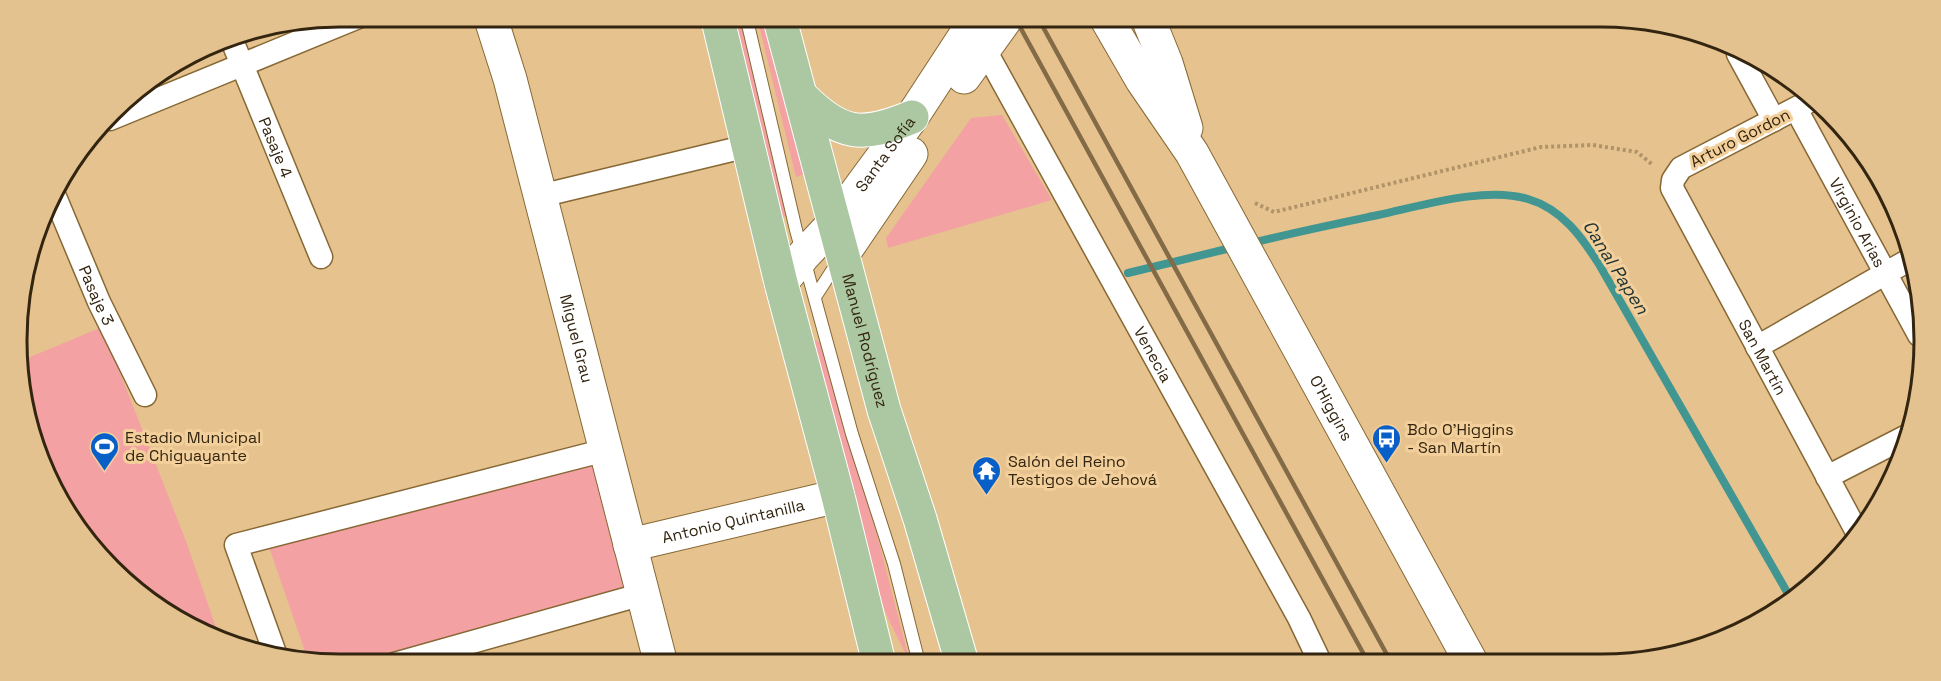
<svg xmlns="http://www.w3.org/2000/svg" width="1941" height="681" viewBox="0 0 1941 681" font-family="'Space Grotesk',sans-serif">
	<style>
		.green { fill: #f3a1a3 }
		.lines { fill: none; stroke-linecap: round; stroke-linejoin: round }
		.stream { stroke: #429692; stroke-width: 8 }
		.lane-casing { stroke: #876835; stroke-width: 14 }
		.street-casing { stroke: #876835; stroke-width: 25 }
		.secondary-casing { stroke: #876835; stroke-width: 35 }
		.primary-casing { stroke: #fff; stroke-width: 35 }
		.path { stroke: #b09368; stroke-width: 4; stroke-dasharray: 3 3; stroke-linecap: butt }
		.lane { stroke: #fff; stroke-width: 12 }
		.street { stroke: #fff; stroke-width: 22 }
		.secondary { stroke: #fff; stroke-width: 33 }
		.primary { stroke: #acc8a2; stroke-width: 33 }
		.rail { stroke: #836b48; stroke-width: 4.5 }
		.labels { text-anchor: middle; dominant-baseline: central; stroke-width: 6; stroke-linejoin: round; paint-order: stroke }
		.street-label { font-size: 16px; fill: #332510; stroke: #f3d09b }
		.poi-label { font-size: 16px; fill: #332510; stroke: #f3d09b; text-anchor: start }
		.water-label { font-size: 18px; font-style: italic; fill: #1c3233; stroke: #f3d09b }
		.rim { fill: none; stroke: #332510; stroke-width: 3 }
	</style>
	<rect width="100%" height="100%" fill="#e6c38e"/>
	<path class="green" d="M731,17H742L790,214L780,219Z
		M757,17H766L807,173L796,177Z
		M1002,115L1052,200L888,248L886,238L971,118Z
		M102,327L186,541L219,636L160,610L71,521L27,424L23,360Z
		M815,340L821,343L880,546L910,663L887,616L874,580L814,345Z
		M590,458L630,607L415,664H341L308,660L269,547Z"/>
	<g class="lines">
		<path class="stream" d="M1248,244C1291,233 1335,224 1378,215C1421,206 1485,186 1528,199C1562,209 1582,237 1600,266L1791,599
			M1128,273L1235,247"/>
		<defs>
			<path id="lane" d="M746,16L796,230L852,434L894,564L919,663
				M815,297L839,260"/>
			<g id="street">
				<path id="s1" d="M231,38L321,257"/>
				<path id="s2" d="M984,48L1299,618L1320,662"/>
				<path d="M1738,54L1774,120"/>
				<path id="s3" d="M1812,100L1681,168L1673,180L1672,188L1857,532"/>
				<path id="s4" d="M1796,109L1919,335"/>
				<path d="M110,119L361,16"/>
				<path id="s5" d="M53,192L99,302L145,395"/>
				<path d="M540,196L748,146"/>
				<path d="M1757,347L1909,260"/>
				<path d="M1827,477L1909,435"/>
				<path d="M276,656L236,545L606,450"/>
				<path d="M394,664L643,594"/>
			</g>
			<g id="secondary">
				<path id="s6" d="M490,16L510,79L661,664"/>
				<path id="s7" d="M1105,16L1142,80L1192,153L1471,662"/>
				<path d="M1147,16L1166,63L1186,128"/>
				<path d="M964,77L1008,16"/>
				<path d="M843,254L911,154"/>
				<path id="s8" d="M781,283L803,256L834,223L912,117L978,16"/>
				<path id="s9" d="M630,545L838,496"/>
			</g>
			<g id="primary">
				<path d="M717,16L781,283L838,496L879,663"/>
				<path id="s10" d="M779,16L884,410L920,519L962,663"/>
				<path d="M802,97C841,136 862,138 912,117"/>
			</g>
		</defs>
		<use href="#lane" class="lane-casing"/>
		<use href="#street" class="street-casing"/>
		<use href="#secondary" class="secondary-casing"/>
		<use href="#primary" class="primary-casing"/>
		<path class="path" d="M1255,203L1274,212L1541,147L1593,145L1637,152L1653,165"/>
		<use href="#lane" class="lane"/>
		<use href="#street" class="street"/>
		<use href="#secondary" class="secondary"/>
		<use href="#primary" class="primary"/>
		<path class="rail" d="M1014,16L1368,662
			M1037,16L1391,662"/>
	</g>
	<defs>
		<symbol id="bus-pin" viewBox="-11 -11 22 30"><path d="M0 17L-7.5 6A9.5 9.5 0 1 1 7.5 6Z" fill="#095fc8" stroke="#f3d09b"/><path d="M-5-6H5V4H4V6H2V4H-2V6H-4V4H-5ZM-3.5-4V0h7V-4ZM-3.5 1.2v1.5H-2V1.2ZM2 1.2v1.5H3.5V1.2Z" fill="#fff"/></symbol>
		<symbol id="stadium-pin" viewBox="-11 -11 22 30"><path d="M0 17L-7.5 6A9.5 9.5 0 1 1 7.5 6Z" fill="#095fc8" stroke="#f3d09b"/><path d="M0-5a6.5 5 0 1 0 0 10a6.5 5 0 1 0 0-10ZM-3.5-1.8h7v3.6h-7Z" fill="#fff"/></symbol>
		<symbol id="temple-pin" viewBox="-11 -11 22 30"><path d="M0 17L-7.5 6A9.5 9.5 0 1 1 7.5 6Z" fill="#095fc8" stroke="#f3d09b"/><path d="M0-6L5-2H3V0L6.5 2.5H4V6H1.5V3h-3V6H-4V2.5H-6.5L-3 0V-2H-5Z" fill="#fff"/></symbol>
	</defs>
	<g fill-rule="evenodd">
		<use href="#bus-pin" x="1370" y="422" width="33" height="45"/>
		<use href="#stadium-pin" x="88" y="430" width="33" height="45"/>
		<use href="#temple-pin" x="970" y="454" width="33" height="45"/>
	</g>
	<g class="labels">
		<g class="street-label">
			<text transform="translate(1740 138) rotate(-27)">Arturo Gordon</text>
			<text stroke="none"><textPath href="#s1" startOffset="118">Pasaje 4</textPath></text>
			<text stroke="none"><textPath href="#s8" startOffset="166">Santa Sofía</textPath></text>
			<text stroke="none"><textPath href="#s4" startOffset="129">Virginio Arias</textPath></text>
			<text stroke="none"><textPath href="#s5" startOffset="112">Pasaje 3</textPath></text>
			<text stroke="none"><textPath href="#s6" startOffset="334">Miguel Grau</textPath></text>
			<text stroke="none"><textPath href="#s10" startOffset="336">Manuel Rodríguez</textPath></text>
			<text stroke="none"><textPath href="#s2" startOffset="350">Venecia</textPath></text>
			<text stroke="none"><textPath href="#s3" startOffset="362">San Martín</textPath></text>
			<text stroke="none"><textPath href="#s7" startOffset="453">O'Higgins</textPath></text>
			<text stroke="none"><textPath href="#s9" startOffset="106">Antonio Quintanilla</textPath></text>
		</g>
		<g class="poi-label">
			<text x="1407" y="429">Bdo O'Higgins<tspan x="1407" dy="18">- San Martín</tspan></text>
			<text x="125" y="437">Estadio Municipal<tspan x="125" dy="18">de Chiguayante</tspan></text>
			<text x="1008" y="461">Salón del Reino<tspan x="1008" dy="18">Testigos de Jehová</tspan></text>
		</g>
		<g class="water-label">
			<text transform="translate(1616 267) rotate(58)">Canal Papen</text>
		</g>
	</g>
	<path d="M0 0H1941V681H0ZM340 27H1601A313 313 0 0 1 1914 340V341A313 313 0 0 1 1601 654H340A313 313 0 0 1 27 341V340A313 313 0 0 1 340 27Z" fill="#e4c290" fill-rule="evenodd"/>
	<path class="rim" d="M340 27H1601A313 313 0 0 1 1914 340V341A313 313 0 0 1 1601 654H340A313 313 0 0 1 27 341V340A313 313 0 0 1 340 27Z"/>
</svg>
